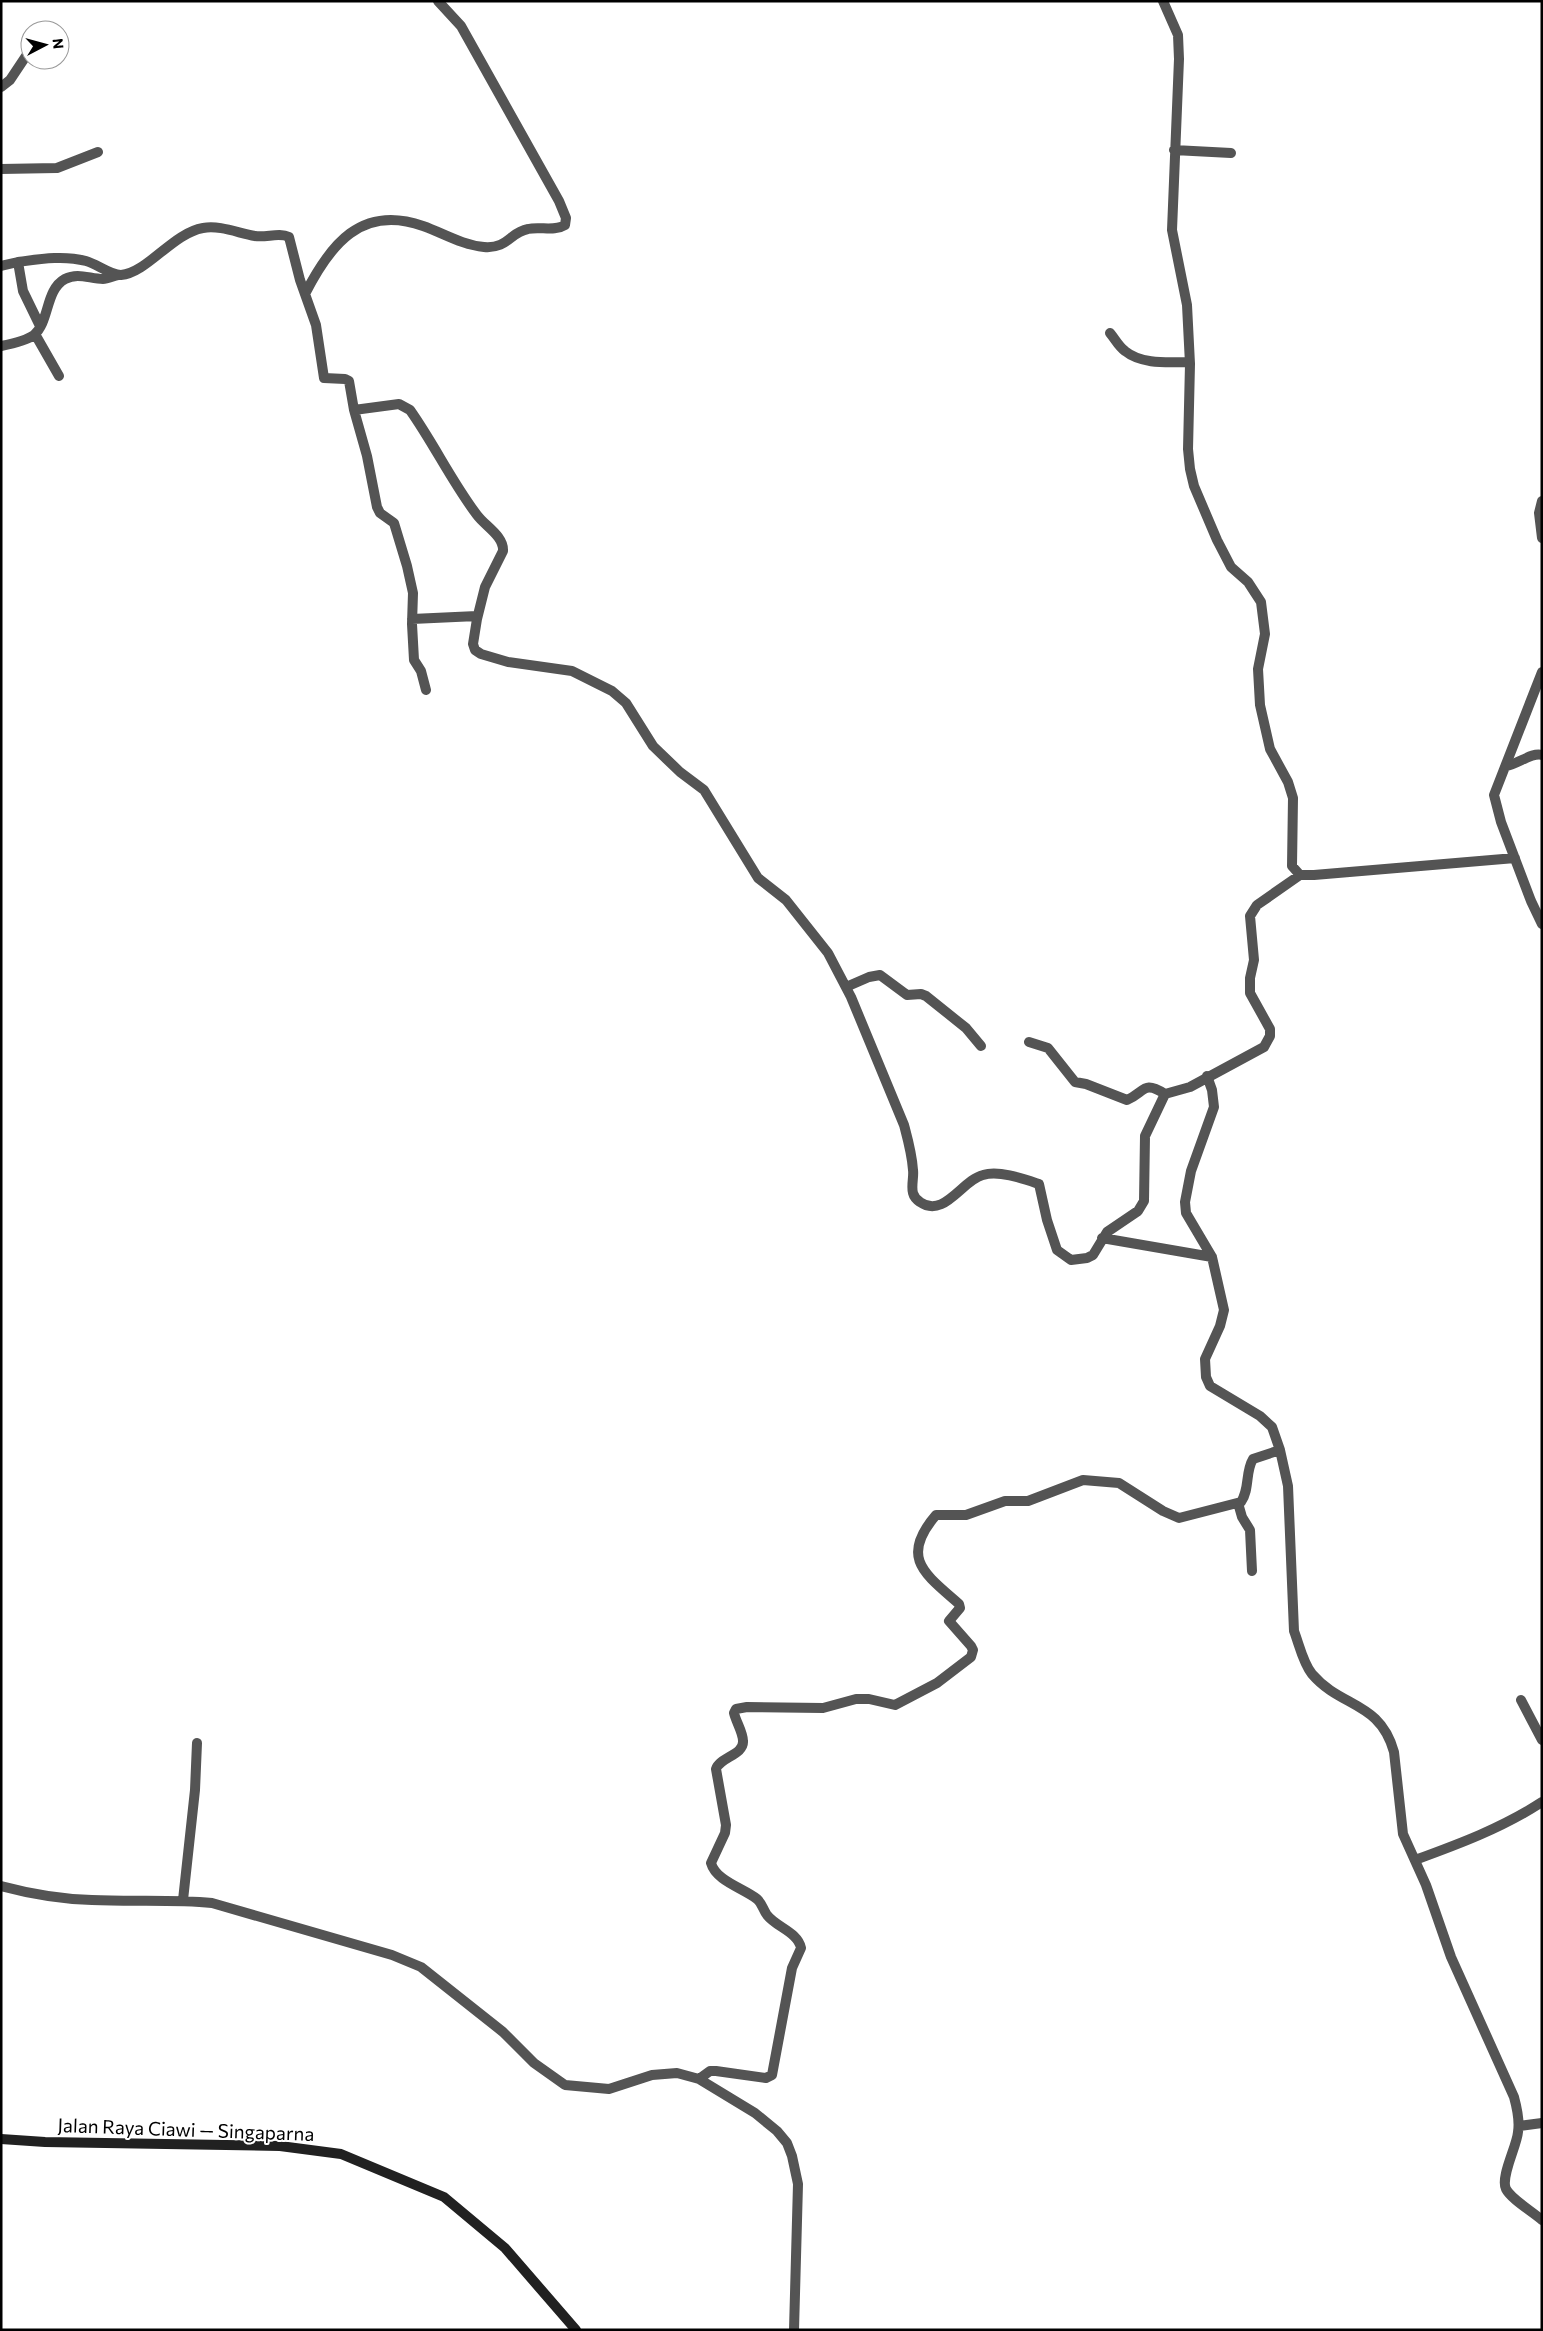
<svg xmlns="http://www.w3.org/2000/svg" width="1543" height="2331" viewBox="0 0 1543 2331" font-family="Commissioner,sans-serif">
	<style>
		.lines { fill: none; stroke-linecap: round; stroke-linejoin: round }
		.street { stroke: #545454; stroke-width: 10 }
		.secondary { stroke: #212121; stroke-width: 10 }
		.labels { text-anchor: middle; dominant-baseline: central; stroke-width: 4; stroke-linejoin: round; paint-order: stroke }
		.street-label { font-size: 19px; fill: #000; stroke: #fff }
	</style>
	<rect width="100%" height="100%" fill="#fff"/>
	<g class="lines">
		<path class="street" d="M1163,1L1178,35L1179,59L1172,230L1187,305L1190,364L1188,449L1190,469L1194,486L1217,540L1231,567L1248,582L1261,602L1265,634L1258,669L1260,705L1270,749L1288,782L1293,798L1292,866L1300,875H1314L1515,858
			M1,87L10,80L30,50
			M1174,150L1231,153
			M1,169L57,168L98,152
			M18,262C40,259 64,255 86,261C97,264 110,275 121,275C147,273 173,233 203,228C220,225 238,233 255,236C266,238 279,232 289,237L300,280L316,325L324,378L345,379L349,381L354,410L399,404L410,410C434,444 452,482 477,515C485,526 504,536 503,551L485,587L477,619L473,644L475,650L481,654L508,662L572,671L612,691L626,703L653,746L680,772L704,790L758,878L786,900L828,953L851,997L904,1125C908,1140 912,1154 913,1170C914,1177 911,1186 913,1193C914,1197 917,1200 920,1202C944,1219 962,1180 983,1175C999,1170 1024,1179 1039,1184L1047,1220L1057,1250L1071,1260L1087,1258L1093,1255L1107,1232L1138,1211L1144,1201L1145,1136L1165,1094
			M1,266L18,262L23,291L40,326
			M305,294C330,245 361,204 423,226C443,233 462,245 484,247C508,249 510,232 528,229C540,226 554,232 565,225L566,218L559,201L461,26L438,1
			M1110,333C1115,339 1119,347 1125,351C1142,365 1169,362 1190,362
			M35,334L59,376
			M1,346C11,344 26,341 34,335C50,321 45,290 65,279C78,272 90,279 103,279C108,279 113,276 118,275
			M354,410L367,456L377,507L380,513L394,523L407,566L413,593L412,624L414,660L421,671L426,690
			M1542,501L1539,513L1542,538
			M412,619L477,616
			M1542,672L1494,795L1501,822L1531,901L1542,924
			M1506,766C1518,764 1532,752 1542,755
			M846,987L869,977L880,975L907,995L921,994L926,996L966,1028L981,1046
			M1029,1042L1048,1048L1075,1082L1086,1084L1127,1100C1145,1092 1143,1080 1165,1094L1190,1087L1264,1047L1270,1036V1029L1250,993V978L1254,960L1250,916L1257,905L1300,875
			M1207,1076L1212,1090L1214,1107L1191,1171L1185,1202L1186,1213L1212,1257L1224,1310L1220,1326L1205,1359L1206,1377L1210,1386L1260,1416L1272,1427L1280,1450L1288,1486L1294,1631C1299,1644 1303,1663 1312,1674C1341,1708 1380,1701 1394,1752L1403,1834L1426,1885L1451,1957L1514,2097C1517,2108 1520,2120 1518,2132C1517,2146 1500,2177 1506,2189C1511,2199 1533,2212 1542,2220
			M1102,1238L1212,1257
			M1238,1503L1242,1517L1250,1530L1252,1571
			M1521,1700L1542,1740
			M1415,1860C1459,1844 1502,1828 1542,1802
			M1,1886C31,1894 61,1899 92,1900C133,1902 172,1899 212,1903L392,1955L421,1967L503,2032L534,2063L565,2085L609,2089L652,2075L677,2073L699,2079L755,2113L777,2131L787,2143L792,2156L798,2184L794,2330
			M183,1900L195,1790L197,1743
			M699,2079L710,2071H716L766,2078L772,2075L792,1968L801,1948C798,1932 776,1927 767,1915C763,1910 762,1903 757,1899C743,1888 716,1881 711,1863L725,1833L726,1825L716,1769C720,1757 744,1755 743,1741C743,1732 736,1722 734,1713L736,1709L747,1707L823,1708L856,1699H869L895,1705L937,1683L971,1657L973,1650L971,1646L949,1621L960,1608L959,1604C925,1574 899,1558 936,1515H966L1005,1501H1028L1083,1480L1119,1483L1163,1511L1179,1518L1241,1502C1250,1489 1245,1472 1253,1459L1280,1450
			M1519,2126L1542,2123"/>
		<path class="secondary" d="M1,2139L45,2142L280,2146L341,2154L444,2197L505,2248L576,2330"/>
	</g>
	<g class="labels">
		<g class="street-label">
			<text transform="translate(186 2129) rotate(2)">Jalan Raya Ciawi — Singaparna</text>
		</g>
	</g>
	<rect width="1543" height="2331" fill="none" stroke="#000000" stroke-width="5"/>
	<g transform="translate(45 45) rotate(84)"><circle r="24" fill="#ffffff" stroke="#999999"/>
	<path d="M0-4L9 19L0 12L-9 19Z" fill="#000000"/>
	<text y="-8" font-size="14" font-weight="bold" text-anchor="middle" fill="#000000">N</text>
	</g>
</svg>
